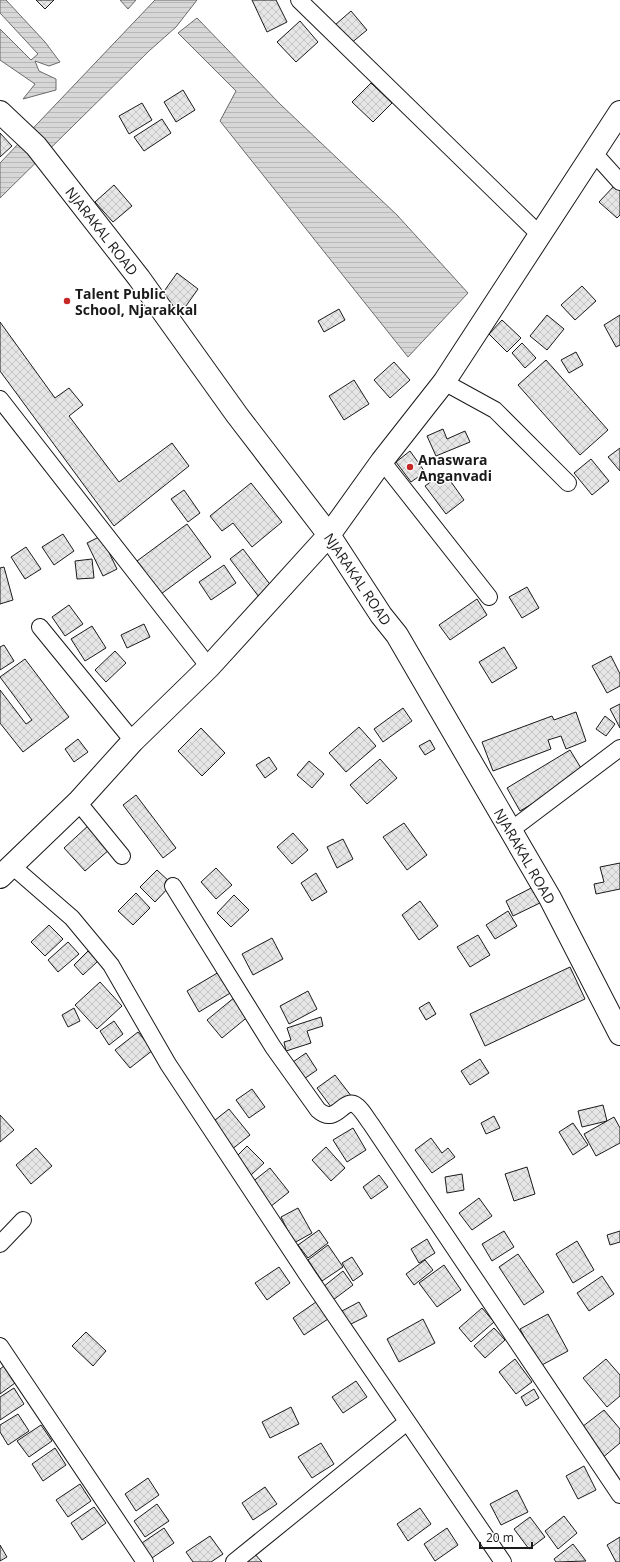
<svg xmlns="http://www.w3.org/2000/svg" width="620" height="1562" viewBox="0 0 620 1562" font-family="'Open Sans',sans-serif">
	<style>
		.water { fill: url(#water-rules); stroke: #6a6a6a }
		.building { fill: url(#building-cross-hatch); stroke: #1a1a1a }
		.lines { fill: none; stroke-linecap: round; stroke-linejoin: round }
		.street-casing { stroke: #1a1a1a; stroke-width: 18 }
		.secondary-casing { stroke: #1a1a1a; stroke-width: 24 }
		.street { stroke: #fff; stroke-width: 16 }
		.secondary { stroke: #fff; stroke-width: 22 }
		.poi-dot { fill: #c62828; stroke: #fff; stroke-width: 1.5 }
		.labels { text-anchor: middle; dominant-baseline: central; stroke-width: 3; stroke-linejoin: round; paint-order: stroke }
		.street-label { font-size: 14px; fill: #1a1a1a; stroke: #fff }
		.poi-label { font-size: 14px; font-weight: bold; fill: #1a1a1a; stroke: #fff; text-anchor: start }
	</style>
	<defs>
		<pattern id="water-rules" width="6" height="5" patternUnits="userSpaceOnUse"><rect width="6" height="5" fill="#d7d7d7"/><path d="M0 2.5h6" fill="none" stroke="#b8b8b8"/></pattern>
		<pattern id="building-cross-hatch" width="8" height="8" patternUnits="userSpaceOnUse"><rect width="8" height="8" fill="#e6e6e6"/><path d="M0 0l8 8M0 8l8-8" fill="none" stroke="#c5c5c5"/></pattern>
	</defs>
	<rect width="100%" height="100%" fill="#fff"/>
	<path class="water" d="M0,0H6L45,42L60,62L49,66L35,61L39,71L56,79V90L23,99L35,84L0,60V29L31,60L38,54L0,13Z
		M120,0H136L128,9Z
		M155,0H197L176,27L149,51L0,198V163Z
		M197,18L280,104L397,215L468,293L408,357L220,121L236,91L178,33Z"/>
	<path class="building" d="M36,0H54L45,9Z
		M252,0H276L287,22L267,32Z
		M351,11L367,30L350,44L335,25Z
		M300,21L318,42L296,62L277,42Z
		M371,83L392,103L373,122L352,102Z
		M183,90L195,110L176,122L164,102Z
		M142,103L152,120L129,134L119,116Z
		M162,119L171,133L144,151L134,137Z
		M0,133L12,146L0,157Z
		M114,185L132,206L113,222L95,202Z
		M615,185L620,190V215L617,218L599,202Z
		M177,273L198,289L181,313L160,297Z
		M582,286L596,301L575,320L561,305Z
		M339,309L345,320L324,332L318,321Z
		M547,315L564,329L547,350L530,336Z
		M620,315V345L616,347L604,325Z
		M502,320L521,338L507,352L489,334Z
		M0,322L55,398L69,388L83,405L69,416L119,482L172,443L189,466L114,526L0,371Z
		M522,343L536,358L525,368L512,353Z
		M576,352L583,365L569,373L561,360Z
		M546,360L608,430L580,455L518,385Z
		M394,362L410,380L390,398L374,380Z
		M354,380L369,404L344,420L329,396Z
		M443,429L447,439L465,431L470,442L436,456L427,436Z
		M620,448V471L608,457Z
		M410,451L425,472L411,482L396,462Z
		M591,459L609,481L592,495L574,473Z
		M444,472L464,500L446,514L425,486Z
		M251,483L282,522L252,547L233,523L222,531L210,516Z
		M184,490L200,513L188,522L171,499Z
		M187,524L211,557L161,594L137,561Z
		M63,534L74,551L54,565L42,547Z
		M101,536L117,569L103,576L87,543Z
		M26,547L41,569L25,579L11,557Z
		M243,549L272,587L259,597L230,559Z
		M92,559L94,578L77,579L75,561Z
		M224,565L236,583L211,600L199,582Z
		M4,567L13,600L0,604V568Z
		M527,587L539,608L522,618L509,597Z
		M477,599L487,615L450,640L439,625Z
		M69,605L83,624L65,636L52,617Z
		M144,624L150,637L127,648L121,635Z
		M92,626L106,648L85,661L71,639Z
		M4,645L14,661L0,670V647Z
		M504,647L517,668L492,683L479,662Z
		M115,651L126,663L106,682L95,670Z
		M611,656L620,674V686L607,693L592,666Z
		M25,659L69,717L23,752L0,723V690L26,724L32,720L0,677Z
		M620,704V728L610,709Z
		M403,708L412,721L383,742L374,729Z
		M576,712L586,741L566,749L561,736L548,740L551,749L493,771L482,742L552,716L554,720Z
		M605,716L615,724L606,736L596,729Z
		M359,727L376,746L346,772L329,753Z
		M201,728L225,753L202,776L178,751Z
		M78,739L88,752L74,762L65,749Z
		M430,740L435,749L425,755L419,746Z
		M570,750L584,773L520,811L507,788Z
		M269,757L277,769L265,778L256,765Z
		M380,759L397,778L367,804L350,785Z
		M309,761L324,774L312,788L297,775Z
		M136,795L176,848L163,858L123,805Z
		M404,823L427,855L407,870L383,837Z
		M89,825L110,849L85,871L64,848Z
		M293,833L308,850L292,864L277,847Z
		M343,839L353,859L337,868L327,847Z
		M620,863V889L596,894L594,884L604,882L600,867Z
		M216,868L232,885L216,899L201,882Z
		M157,870L172,884L155,902L140,887Z
		M316,873L327,892L312,901L301,883Z
		M535,886L542,902L513,916L506,901Z
		M136,893L150,908L133,925L118,911Z
		M234,895L249,910L231,927L217,913Z
		M420,901L438,926L419,940L402,915Z
		M508,911L517,926L495,939L486,925Z
		M49,925L63,939L45,956L31,942Z
		M478,935L490,955L470,967L457,947Z
		M272,938L283,959L253,975L242,954Z
		M68,942L79,954L58,972L48,960Z
		M88,951L98,961L83,975L74,965Z
		M570,967L585,999L485,1046L470,1014Z
		M219,972L232,992L199,1012L187,991Z
		M100,982L122,1006L97,1029L75,1005Z
		M308,991L317,1009L289,1024L280,1006Z
		M235,997L250,1015L222,1038L207,1020Z
		M429,1002L436,1014L426,1020L419,1008Z
		M74,1008L80,1021L68,1027L62,1015Z
		M321,1017L323,1026L307,1031L311,1043L286,1051L284,1042L291,1040L287,1028Z
		M114,1021L123,1034L109,1045L100,1031Z
		M138,1032L153,1050L130,1068L115,1050Z
		M306,1053L317,1070L304,1079L293,1062Z
		M480,1059L489,1073L470,1085L461,1071Z
		M335,1075L352,1097L334,1111L317,1088Z
		M252,1089L265,1107L249,1118L236,1100Z
		M603,1105L607,1121L582,1127L578,1111Z
		M229,1109L250,1135L231,1150L210,1124Z
		M0,1115L14,1130L0,1142Z
		M494,1116L500,1128L486,1134L481,1123Z
		M614,1117L620,1128V1143L596,1156L584,1134Z
		M573,1123L588,1145L573,1155L559,1132Z
		M353,1128L366,1150L347,1162L333,1140Z
		M431,1138L442,1153L448,1148L455,1157L432,1173L415,1150Z
		M247,1146L264,1163L251,1175L235,1158Z
		M326,1147L345,1168L331,1181L312,1160Z
		M36,1148L52,1166L31,1184L16,1165Z
		M527,1167L535,1194L514,1201L505,1174Z
		M270,1168L289,1192L270,1207L251,1183Z
		M462,1174L464,1190L447,1193L445,1177Z
		M379,1175L388,1187L371,1199L363,1187Z
		M479,1198L492,1216L472,1230L459,1213Z
		M298,1208L312,1233L294,1243L281,1217Z
		M319,1230L328,1243L308,1258L298,1245Z
		M504,1231L514,1247L492,1261L482,1244Z
		M620,1231V1242L610,1245L607,1235Z
		M427,1239L435,1253L419,1263L411,1249Z
		M577,1241L594,1270L573,1283L556,1254Z
		M328,1245L343,1267L322,1281L308,1260Z
		M518,1254L544,1292L524,1305L499,1267Z
		M352,1257L363,1274L353,1281L342,1263Z
		M425,1260L433,1270L414,1285L406,1274Z
		M444,1265L461,1290L437,1307L419,1283Z
		M279,1267L290,1283L267,1300L255,1283Z
		M343,1271L353,1285L333,1300L323,1287Z
		M602,1276L614,1294L589,1311L577,1293Z
		M316,1302L328,1319L304,1335L293,1318Z
		M359,1302L367,1316L347,1326L340,1312Z
		M482,1308L494,1322L471,1342L459,1328Z
		M548,1314L568,1351L540,1366L520,1329Z
		M423,1319L435,1343L399,1362L387,1339Z
		M494,1328L505,1340L485,1358L474,1346Z
		M86,1332L106,1351L93,1366L72,1346Z
		M515,1359L532,1382L516,1394L499,1372Z
		M606,1359L620,1375V1396L607,1407L583,1378Z
		M4,1366L15,1383L0,1394V1369Z
		M356,1381L367,1397L343,1413L332,1397Z
		M14,1388L24,1404L0,1420V1397Z
		M534,1389L539,1398L526,1406L521,1397Z
		M291,1407L299,1424L270,1438L262,1422Z
		M604,1410L620,1429V1443L601,1459L578,1430Z
		M18,1414L29,1431L8,1445L0,1432V1425Z
		M41,1425L52,1441L29,1457L17,1441Z
		M321,1443L334,1464L312,1478L298,1457Z
		M55,1448L66,1465L43,1481L32,1464Z
		M584,1466L596,1490L578,1499L566,1476Z
		M148,1478L159,1495L136,1511L125,1494Z
		M80,1484L91,1501L68,1517L56,1500Z
		M265,1487L277,1504L253,1520L242,1503Z
		M517,1490L528,1512L501,1525L490,1504Z
		M157,1504L169,1521L145,1537L134,1521Z
		M94,1507L106,1523L82,1540L71,1523Z
		M420,1508L431,1524L408,1541L397,1524Z
		M564,1516L577,1533L558,1549L545,1531Z
		M530,1517L545,1537L529,1549L514,1529Z
		M164,1528L174,1543L149,1560L139,1545Z
		M447,1528L458,1545L435,1561L424,1544Z
		M210,1536L223,1554L211,1562H193L186,1552Z
		M620,1537V1562H616L607,1545Z
		M573,1544L586,1561L556,1562L554,1559Z
		M0,1545L7,1557L0,1561Z
		M253,1552L262,1562H240Z"/>
	<g class="lines">
		<defs>
			<path id="street" d="M299,0L539,234
				M594,153L620,182
				M444,382L495,410L568,483
				M0,399L209,667
				M382,461L489,597
				M40,627L133,741
				M78,802L122,856
				M511,830L620,748
				M11,865L72,918L111,965L168,1064L306,1273L503,1562
				M173,886L273,1047L318,1110C337,1127 343,1095 357,1106C363,1111 367,1119 371,1124L620,1495
				M0,1244L23,1220
				M0,1346L145,1562
				M234,1562L407,1422"/>
			<path id="secondary" d="M0,112L36,146L139,278L237,415L329,535L381,615L397,635L550,898L620,1034
				M0,877L78,802L133,741L209,667L329,535L382,461L444,382L620,112"/>
		</defs>
		<use href="#street" class="street-casing"/>
		<use href="#secondary" class="secondary-casing"/>
		<use href="#street" class="street"/>
		<use href="#secondary" class="secondary"/>
	</g>
	<g class="poi-dot">
		<circle cx="67" cy="301" r="4"/>
		<circle cx="410" cy="467" r="4"/>
	</g>
	<g class="labels">
		<g class="street-label">
			<text transform="translate(102 231) rotate(52)">NJARAKAL ROAD</text>
			<text transform="translate(358 579) rotate(56)">NJARAKAL ROAD</text>
			<text transform="translate(525 856) rotate(60)">NJARAKAL ROAD</text>
		</g>
		<g class="poi-label">
			<text x="75" y="293">Talent Public<tspan x="75" dy="16">School, Njarakkal</tspan></text>
			<text x="418" y="459">Anaswara<tspan x="418" dy="16">Anganvadi</tspan></text>
		</g>
	</g>
	<path d="M480 1542v6h52v-6" fill="none" stroke="#1a1a1a" stroke-width="2"/>
	<text x="486" y="1542" font-size="12" fill="#1a1a1a" stroke="#ffffff" stroke-width="3" paint-order="stroke">20 m</text>
</svg>
